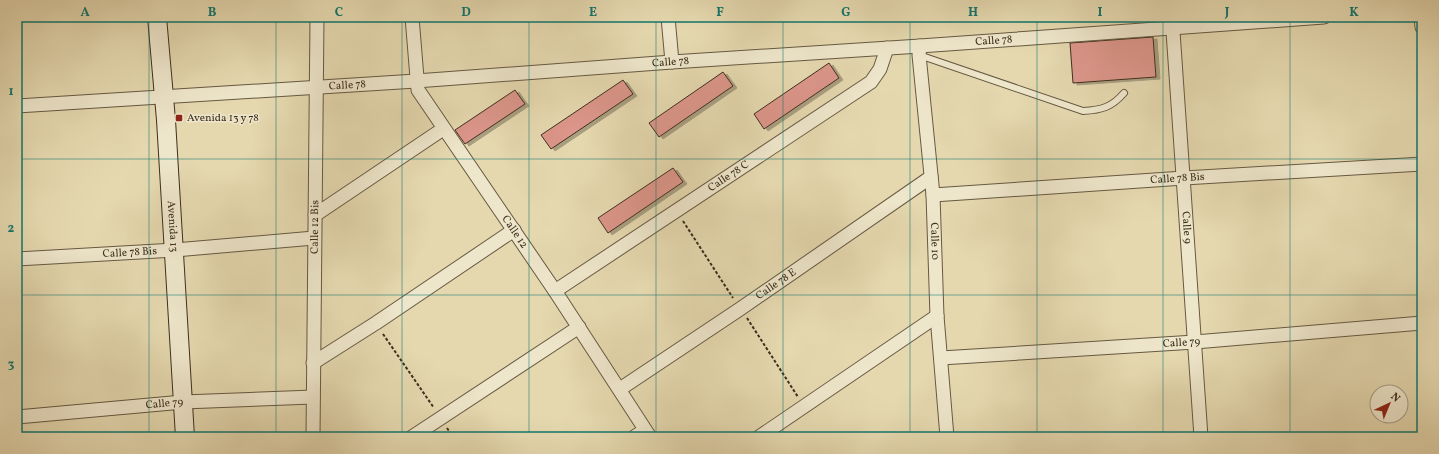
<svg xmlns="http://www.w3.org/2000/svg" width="1439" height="454" viewBox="0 0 1439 454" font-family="Vollkorn,serif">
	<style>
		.building { fill: #dc968a; stroke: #3c2f1e; filter: url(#shadow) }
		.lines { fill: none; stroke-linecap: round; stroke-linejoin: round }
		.lane-casing { stroke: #665942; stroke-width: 8 }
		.street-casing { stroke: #665942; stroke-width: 15 }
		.secondary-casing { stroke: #3c2f1e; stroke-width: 20 }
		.path { stroke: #3c2f1e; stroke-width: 2; stroke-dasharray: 3 2; stroke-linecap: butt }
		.lane { stroke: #eee6cb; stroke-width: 6 }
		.street { stroke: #eee6cb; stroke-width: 13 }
		.secondary { stroke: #eee6cb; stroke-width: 18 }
		.grid { fill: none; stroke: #0f766e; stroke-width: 1; stroke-opacity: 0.55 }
		.poi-dot { fill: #8f2418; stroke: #eee6cb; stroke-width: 1.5 }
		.labels { text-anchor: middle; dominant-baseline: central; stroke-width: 3; stroke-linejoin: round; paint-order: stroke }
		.street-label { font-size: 11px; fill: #3c2f1e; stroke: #eee6cb }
		.poi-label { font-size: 11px; fill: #3c2f1e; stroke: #eee6cb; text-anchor: start }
		.neatline { fill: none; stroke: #0f766e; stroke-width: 1.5 }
		.grid-label { font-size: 13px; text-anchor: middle; font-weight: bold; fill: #0f766e }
	</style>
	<defs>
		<filter id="shadow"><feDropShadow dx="4" dy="2" stdDeviation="0" flood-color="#0004"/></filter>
	</defs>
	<rect width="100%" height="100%" fill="#e5d8af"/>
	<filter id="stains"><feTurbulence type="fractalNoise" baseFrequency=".005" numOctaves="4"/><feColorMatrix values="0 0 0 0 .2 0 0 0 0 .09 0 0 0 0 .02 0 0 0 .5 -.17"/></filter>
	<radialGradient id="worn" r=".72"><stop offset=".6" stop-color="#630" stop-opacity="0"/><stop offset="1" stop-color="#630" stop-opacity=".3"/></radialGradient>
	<path class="building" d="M1153,37L1156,77L1073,83L1070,43Z
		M829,63L839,78L764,129L754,114Z
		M723,72L733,86L659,137L649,123Z
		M623,80L633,94L551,149L541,135Z
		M515,90L525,104L465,144L455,130Z
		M673,168L683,182L608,233L598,218Z"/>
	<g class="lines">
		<defs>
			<path id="lane" d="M919,55L1083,111C1102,110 1112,107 1124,93"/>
			<g id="street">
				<path id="s1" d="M412,17L418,90L555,291L650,437"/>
				<path d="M668,17L672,62"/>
				<path id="s2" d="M1172,17L1201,437"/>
				<path d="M1421,17L1422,27"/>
				<path id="s3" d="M920,46L919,55L933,195L937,316L947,437"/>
				<path id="s4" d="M17,106L416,81L672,62L920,46L1324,17"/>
				<path id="s5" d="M933,195L1184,178L1422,164"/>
				<path d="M315,215L443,129"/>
				<path id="s6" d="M17,259L175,250L314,238"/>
				<path id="s7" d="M555,291L871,82L880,69L887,48"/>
				<path id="s8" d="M941,358L1195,342L1422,323"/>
				<path d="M313,363L376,323L514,230"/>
				<path id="s9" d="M620,389L740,309L931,177"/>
				<path id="s10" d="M17,417L183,402L313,397"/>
				<path id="s11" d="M313,437L317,17"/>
				<path d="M412,437L579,327"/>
				<path d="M634,437L645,430"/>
				<path d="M759,437L937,316"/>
			</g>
			<g id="secondary">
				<path id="s12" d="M157,17L166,120L185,437"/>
			</g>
		</defs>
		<use href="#lane" class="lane-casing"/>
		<use href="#street" class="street-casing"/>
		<use href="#secondary" class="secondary-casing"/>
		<path class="path" d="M683,221L733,298
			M747,318L798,397
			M383,334L434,408
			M447,428L453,437"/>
		<use href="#lane" class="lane"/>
		<use href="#street" class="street"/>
		<use href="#secondary" class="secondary"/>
	</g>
	<path class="grid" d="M149,17V437M276,17V437M402,17V437M529,17V437M656,17V437M783,17V437M910,17V437M1037,17V437M1163,17V437M1290,17V437M17,159H1422M17,295H1422"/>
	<rect class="poi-dot" x="175" y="114" width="8" height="8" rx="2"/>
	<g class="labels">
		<g class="street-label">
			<text stroke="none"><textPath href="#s4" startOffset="979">Calle 78</textPath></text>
			<text stroke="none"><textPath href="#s4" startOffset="655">Calle 78</textPath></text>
			<text stroke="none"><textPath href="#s4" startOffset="331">Calle 78</textPath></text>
			<text stroke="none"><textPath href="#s7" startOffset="208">Calle 78 C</textPath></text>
			<text stroke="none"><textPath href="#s5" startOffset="245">Calle 78 Bis</textPath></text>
			<text stroke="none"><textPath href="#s12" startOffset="210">Avenida 13</textPath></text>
			<text stroke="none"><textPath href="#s11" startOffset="210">Calle 12 Bis</textPath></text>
			<text stroke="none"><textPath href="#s2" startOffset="211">Calle 9</textPath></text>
			<text stroke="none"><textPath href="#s1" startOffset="245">Calle 12</textPath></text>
			<text stroke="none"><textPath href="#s3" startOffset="196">Calle 10</textPath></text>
			<text stroke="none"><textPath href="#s6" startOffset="113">Calle 78 Bis</textPath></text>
			<text stroke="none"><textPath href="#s9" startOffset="188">Calle 78 E</textPath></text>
			<text stroke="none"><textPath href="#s8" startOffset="241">Calle 79</textPath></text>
			<text stroke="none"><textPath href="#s10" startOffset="148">Calle 79</textPath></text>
		</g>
		<g class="poi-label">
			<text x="187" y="118">Avenida 13 y 78</text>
		</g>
	</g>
	<rect width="1439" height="454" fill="none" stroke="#e5d8af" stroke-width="44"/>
	<g transform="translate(1389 404) rotate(44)"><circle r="19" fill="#eee6cb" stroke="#a79d86"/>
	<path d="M0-3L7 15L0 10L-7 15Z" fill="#8f2418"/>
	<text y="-6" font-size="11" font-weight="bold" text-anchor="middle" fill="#3c2f1e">N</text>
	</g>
	<rect x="22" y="22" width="1395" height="410" class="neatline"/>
	<g class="grid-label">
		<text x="85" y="16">A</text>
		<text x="212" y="16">B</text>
		<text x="339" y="16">C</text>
		<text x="466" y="16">D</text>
		<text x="593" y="16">E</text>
		<text x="720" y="16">F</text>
		<text x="846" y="16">G</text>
		<text x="973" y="16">H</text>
		<text x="1100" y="16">I</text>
		<text x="1227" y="16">J</text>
		<text x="1354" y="16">K</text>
		<text x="11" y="95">1</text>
		<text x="11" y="232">2</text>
		<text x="11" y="368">3</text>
	</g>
	<rect width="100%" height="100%" filter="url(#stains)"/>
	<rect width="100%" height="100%" fill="url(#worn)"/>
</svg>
